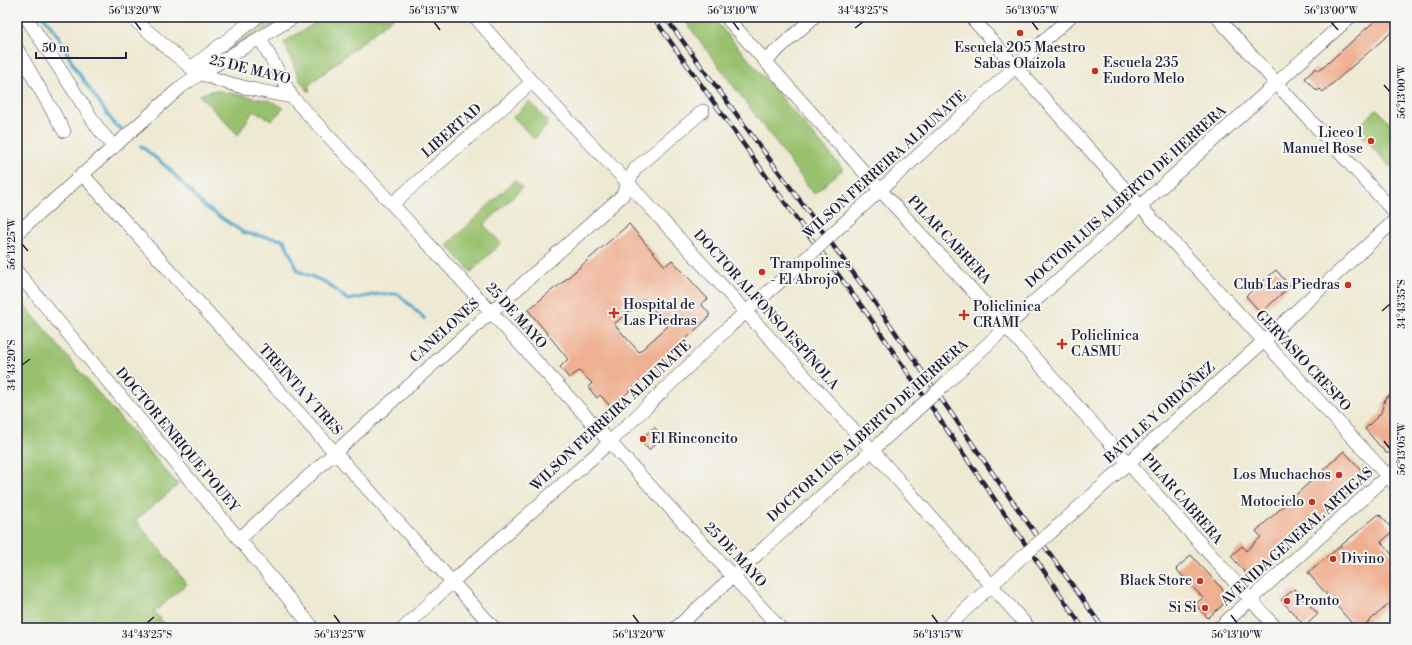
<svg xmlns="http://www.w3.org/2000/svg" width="1412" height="645" viewBox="0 0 1412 645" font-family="'Libre Bodoni',serif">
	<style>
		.green { fill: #98c16d; stroke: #5d7254 }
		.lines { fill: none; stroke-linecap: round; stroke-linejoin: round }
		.stream { stroke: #4aa5c8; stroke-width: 3.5 }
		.building { fill: #efb092; fill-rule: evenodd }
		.minor-casing { stroke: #414052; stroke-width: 14 }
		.minor { stroke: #fff; stroke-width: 13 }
		.rail-casing { stroke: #22223b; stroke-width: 4.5 }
		.rail { stroke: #f6f6f2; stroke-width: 3; stroke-dasharray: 9; stroke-linecap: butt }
		.minor-bridge-casing { stroke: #414052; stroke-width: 14; stroke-linecap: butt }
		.minor-bridge { stroke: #fff; stroke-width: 13 }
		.ticks { fill: none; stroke: #22223b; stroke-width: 1.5 }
		.poi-dot { fill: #c8321e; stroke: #f6f6f2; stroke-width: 1.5 }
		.labels { text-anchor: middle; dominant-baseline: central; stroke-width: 4; stroke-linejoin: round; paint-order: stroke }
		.poi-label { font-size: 14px; fill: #22223b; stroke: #f6f6f2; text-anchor: start }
		.street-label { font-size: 14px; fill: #22223b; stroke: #f6f6f2 }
		.neatline { fill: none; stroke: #22223b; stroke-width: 1.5 }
		.ticks-label { font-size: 10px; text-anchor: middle; fill: #22223b }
	</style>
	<rect width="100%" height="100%" fill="#f6f6f2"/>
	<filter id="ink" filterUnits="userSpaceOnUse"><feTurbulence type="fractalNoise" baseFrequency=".025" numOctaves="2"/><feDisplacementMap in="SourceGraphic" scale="8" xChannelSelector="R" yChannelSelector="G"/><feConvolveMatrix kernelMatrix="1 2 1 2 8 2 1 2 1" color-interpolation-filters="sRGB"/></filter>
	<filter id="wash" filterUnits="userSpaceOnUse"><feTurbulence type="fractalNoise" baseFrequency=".012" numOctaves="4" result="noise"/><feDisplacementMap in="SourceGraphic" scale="16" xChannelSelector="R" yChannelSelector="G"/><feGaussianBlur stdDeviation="0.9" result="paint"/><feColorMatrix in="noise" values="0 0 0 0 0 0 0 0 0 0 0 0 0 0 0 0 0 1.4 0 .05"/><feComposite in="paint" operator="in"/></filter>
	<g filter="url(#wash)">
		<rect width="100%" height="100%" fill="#eee9d2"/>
		<path class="green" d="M263,17H286L206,64Z
			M325,17H394L309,85V92L300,81L284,42Z
			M682,17H712L843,169L814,194Z
			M214,90L271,101L284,108L272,120L253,111L238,135L199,95Z
			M530,101L549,124L534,139L513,117Z
			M1377,109L1395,129V163L1390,167L1356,128Z
			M515,180L522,188L484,225L501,243L471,272L447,245Z
			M17,296L81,373L178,485L136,520L187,584L154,612L168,628H17Z"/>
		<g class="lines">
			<path class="stream" d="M44,17L59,37L75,68L115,125L122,129
				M141,146L168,168L204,206L244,233L284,240L298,271L325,282L348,300L378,294H398L424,318"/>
		</g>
		<g id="blocks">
			<path class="building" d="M1379,17H1395V29L1323,92L1320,89L1317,91L1305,78L1316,68L1319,71Z
				M629,224L665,266L672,260L708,299L701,304L709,313V316L708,318L677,347L682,354L653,381L648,375L611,407L600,395L597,398L588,387L592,383L579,371L569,378L560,367L568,359L528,310L556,287H557ZM644,299L668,326L639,352L614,324Z
				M1276,270L1290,286L1261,313L1246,296Z
				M1395,390V450L1391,453H1386L1365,429L1381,413L1385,399Z
				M654,427L663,437L649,450L640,440Z
				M1344,451L1362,471L1361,481L1256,577H1249L1231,556L1242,546L1246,551L1261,537L1256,531Z
				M1379,514L1394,531L1381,542L1395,558V599L1361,628H1356L1308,573Z
				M1191,555L1225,592L1226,602L1208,618L1195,604L1203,598L1176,569Z
				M1294,589L1318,614L1305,626L1281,600Z"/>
		</g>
	</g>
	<g filter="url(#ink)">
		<use href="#blocks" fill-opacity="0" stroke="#414052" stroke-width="1"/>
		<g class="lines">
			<defs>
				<path id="minor" d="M26,17L98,128L114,147
					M131,17L191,68
					M257,17L191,68C215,83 263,92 292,97
					M475,17L532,82L628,183L872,450L1029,628
					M726,17L881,191L1018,340L1276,628
					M971,17L1140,206L1395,484
					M1217,17L1277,84L1395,213
					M260,38L292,97L392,204L780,628
					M17,49L64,131
					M765,61L814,17
					M82,174L494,628
					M392,204L532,82
					M17,233L182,86L200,74L294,17
					M832,234L1070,17
					M17,272L313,628
					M944,385L1006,327L1350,17
					M1049,534L1264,341L1395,220
					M239,539L491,312L622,196L635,169L703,111
					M404,628L452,582L610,442L729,327L813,252
					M676,628L921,406
					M946,628L1023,556
					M1219,628L1395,469"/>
			</defs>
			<use href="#minor" class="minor-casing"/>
			<use href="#minor" class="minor"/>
			<defs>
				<path id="rail" d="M653,17L793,214L866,312L1083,628
					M665,17L873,300L1005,491L1103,628"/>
			</defs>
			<use href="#rail" class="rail-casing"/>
			<use href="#rail" class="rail"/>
			<defs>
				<path id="minor-bridge" d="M813,252L832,234
					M921,406L944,385
					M1023,556L1049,534"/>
			</defs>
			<use href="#minor-bridge" class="minor-bridge-casing"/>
			<use href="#minor-bridge" class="minor-bridge"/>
		</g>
	</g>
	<path class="ticks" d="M135,22L141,30M434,22L440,30M733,22L739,30M1032,22L1038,30M1331,22L1338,30M855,28L863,22M1384,85L1390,92M22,244L28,251M1382,311L1390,304M22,365L30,359M1384,441L1390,449M334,615L340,623M633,615L639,623M932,615L938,623M1231,615L1237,623M147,623L154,617"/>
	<g class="poi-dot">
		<circle cx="1020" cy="33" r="4"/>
		<circle cx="1095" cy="71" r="4"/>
		<circle cx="1371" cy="141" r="4"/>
		<circle cx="762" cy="272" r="4"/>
		<circle cx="1348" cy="285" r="4"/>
		<path d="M612 307h4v4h4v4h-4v4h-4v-4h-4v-4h4z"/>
		<path d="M962 309h4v4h4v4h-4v4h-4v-4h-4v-4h4z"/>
		<path d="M1060 338h4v4h4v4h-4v4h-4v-4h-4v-4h4z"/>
		<circle cx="643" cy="439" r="4"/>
		<circle cx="1339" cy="475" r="4"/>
		<circle cx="1312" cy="502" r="4"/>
		<circle cx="1333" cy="559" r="4"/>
		<circle cx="1200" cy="581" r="4"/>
		<circle cx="1287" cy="601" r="4"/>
		<circle cx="1205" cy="608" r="4"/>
	</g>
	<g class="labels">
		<g class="poi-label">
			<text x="1020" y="48" text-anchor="middle">Escuela 205 Maestro<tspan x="1020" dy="16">Sabas Olaizola</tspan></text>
			<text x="1103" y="63">Escuela 235<tspan x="1103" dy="16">Eudoro Melo</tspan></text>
			<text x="1363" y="133" text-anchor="end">Liceo 1<tspan x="1363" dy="16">Manuel Rose</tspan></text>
			<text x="770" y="264">Trampolines<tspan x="770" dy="16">- El Abrojo</tspan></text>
			<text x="1340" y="285" text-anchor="end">Club Las Piedras</text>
			<text x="623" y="305">Hospital de<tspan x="623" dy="16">Las Piedras</tspan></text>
			<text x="973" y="307">Policlinica<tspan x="973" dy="16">CRAMI</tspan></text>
			<text x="1071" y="336">Policlinica<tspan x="1071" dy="16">CASMU</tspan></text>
			<text x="651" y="439">El Rinconcito</text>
			<text x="1331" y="475" text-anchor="end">Los Muchachos</text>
			<text x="1304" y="502" text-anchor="end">Motociclo</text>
			<text x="1341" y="559">Divino</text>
			<text x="1192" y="581" text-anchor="end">Black Store</text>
			<text x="1295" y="601">Pronto</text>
			<text x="1197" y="608" text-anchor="end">Si Si</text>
		</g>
		<g class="street-label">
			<text transform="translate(250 70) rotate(14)">25 DE MAYO</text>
			<text transform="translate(452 131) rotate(-41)">LIBERTAD</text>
			<text transform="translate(885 165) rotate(-42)">WILSON FERREIRA ALDUNATE</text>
			<text transform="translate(1126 197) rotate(-42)">DOCTOR LUIS ALBERTO DE HERRERA</text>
			<text transform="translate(949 240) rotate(47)">PILAR CABRERA</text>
			<text transform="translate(766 310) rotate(48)">DOCTOR ALFONSO ESPÍNOLA</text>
			<text transform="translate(516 316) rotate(48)">25 DE MAYO</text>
			<text transform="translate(445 331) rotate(-42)">CANELONES</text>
			<text transform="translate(1303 361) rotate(47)">GERVASIO CRESPO</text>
			<text transform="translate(300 390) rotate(48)">TREINTA Y TRES</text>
			<text transform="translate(1160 413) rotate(-42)">BATLLE Y ORDÓÑEZ</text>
			<text transform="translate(611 416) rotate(-43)">WILSON FERREIRA ALDUNATE</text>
			<text transform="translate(868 431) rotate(-42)">DOCTOR LUIS ALBERTO DE HERRERA</text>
			<text transform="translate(177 440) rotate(50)">DOCTOR ENRIQUE POUEY</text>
			<text transform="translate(1182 499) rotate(49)">PILAR CABRERA</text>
			<text transform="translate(1297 537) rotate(-42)">AVENIDA GENERAL ARTIGAS</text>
			<text transform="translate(735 555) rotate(47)">25 DE MAYO</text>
		</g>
	</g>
	<rect width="1412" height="645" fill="none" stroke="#f6f6f2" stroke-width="44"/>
	<path d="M36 52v6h90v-6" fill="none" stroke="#22223b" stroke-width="2"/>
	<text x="42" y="52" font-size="12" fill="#22223b" stroke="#f6f6f2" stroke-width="3" paint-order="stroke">50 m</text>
	<rect x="22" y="22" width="1368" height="601" class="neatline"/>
	<g class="ticks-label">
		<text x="135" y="14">56°13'20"W</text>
		<text x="434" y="14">56°13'15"W</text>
		<text x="733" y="14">56°13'10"W</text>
		<text x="863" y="14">34°43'25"S</text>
		<text x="1032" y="14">56°13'05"W</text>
		<text x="1331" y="14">56°13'00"W</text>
		<text transform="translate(1401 92) rotate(-90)" y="4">56°13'00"W</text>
		<text transform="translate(11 244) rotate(-90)" y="4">56°13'25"W</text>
		<text transform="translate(1401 304) rotate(-90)" y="4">34°43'35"S</text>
		<text transform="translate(11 365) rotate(-90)" y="4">34°43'20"S</text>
		<text transform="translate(1401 449) rotate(-90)" y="4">56°13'05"W</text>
		<text x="147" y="638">34°43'25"S</text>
		<text x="340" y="638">56°13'25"W</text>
		<text x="639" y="638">56°13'20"W</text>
		<text x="938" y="638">56°13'15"W</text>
		<text x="1237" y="638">56°13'10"W</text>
	</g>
</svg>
